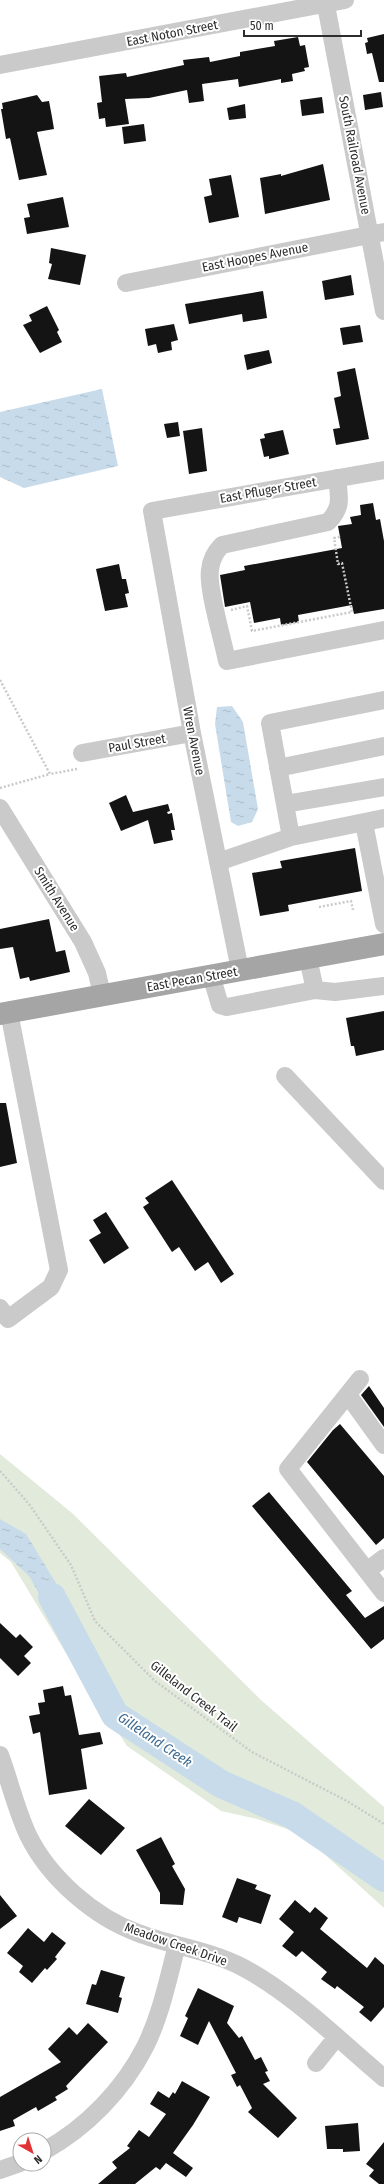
<svg xmlns="http://www.w3.org/2000/svg" width="384" height="2184" viewBox="0 0 384 2184" font-family="'Fira Sans Condensed',sans-serif">
	<style>
		.green { fill: #e2ebdb }
		.water { fill: url(#water-ripples) }
		.lines { fill: none; stroke-linecap: round; stroke-linejoin: round }
		.river { stroke: #c7dbea; stroke-width: 28 }
		.building { fill: #141414 }
		.path { stroke: #cacaca; stroke-width: 2.5; stroke-dasharray: 2 2; stroke-linecap: butt }
		.minor { stroke: #cacaca; stroke-width: 18 }
		.major { stroke: #a5a5a5; stroke-width: 22 }
		.labels { text-anchor: middle; dominant-baseline: central; stroke-width: 4; stroke-linejoin: round; paint-order: stroke }
		.street-label { font-size: 13px; fill: #2d2d2d; stroke: #fff }
		.water-label { font-size: 14px; font-style: italic; fill: #3d698e; stroke: #fff }
	</style>
	<defs>
		<pattern id="water-ripples" width="26" height="14" patternUnits="userSpaceOnUse"><rect width="26" height="14" fill="#c7dbea"/><path d="M2 4q2-2 4 0t4 0M15 11q2-2 4 0t4 0" fill="none" stroke="#abbcc9"/></pattern>
	</defs>
	<rect width="100%" height="100%" fill="#fff"/>
	<path class="green" d="M0,1454L72,1513L261,1700L384,1807V1908L302,1834L257,1819L221,1811L127,1746L69,1658L11,1562L0,1553Z"/>
	<path class="water" d="M102,389L118,466L24,488L0,477V412Z
		M232,706L243,722L258,809L252,822L238,826L231,822L215,724L217,707Z
		M0,1519L26,1534L84,1629L60,1631L29,1576L0,1549Z"/>
	<g class="lines">
		<path class="river" d="M52,1597L115,1715L221,1784L292,1815L384,1878"/>
	</g>
	<path class="building" d="M384,34V82H379L372,53L367,54L365,43L368,42L367,38Z
		M298,37L300,46L305,45L309,67L304,68L305,71L292,74L293,81L281,83V79L239,87L238,79L202,84L204,101L189,103L187,90L149,98L125,99L129,124L106,127L105,118L99,119L97,103L102,102L99,76L126,73L127,77L184,65L183,60L209,57L210,62L240,56V52L275,46L274,41Z
		M381,92L383,107L365,110L363,95Z
		M37,95L42,102L49,101L52,117L54,129L37,132L47,175L19,180L10,138L6,139L1,109H3L2,103Z
		M322,97L324,113L302,116L300,100Z
		M245,104L246,118L229,120L227,108Z
		M144,124L146,141L124,144L122,127Z
		M323,164L330,200L265,214L260,178L281,174V176Z
		M231,175L239,217L209,223L204,197L212,195L209,179Z
		M63,197L69,227L27,234L24,218L30,217L27,204Z
		M51,248L86,255L80,285L48,279L52,264L49,263Z
		M351,275L354,295L325,300L322,281Z
		M263,291L267,318L243,322L242,314L189,324L185,304Z
		M47,306L59,330L57,332L62,342L40,353L23,325L32,321L29,315Z
		M174,324L178,340L171,342L172,350L158,353L156,344L148,346L145,329Z
		M360,325L363,342L343,345L340,328Z
		M269,350L272,363L247,370L244,355Z
		M355,368L369,439L336,445L333,429L340,428L334,398L341,396L337,372Z
		M178,422L180,436L167,438L164,424Z
		M202,428L207,471L189,474L183,431Z
		M283,430L289,454L269,459V456L264,457L260,439L265,438L264,434Z
		M373,503L376,520L380,519L384,541V609L354,614L352,605L298,615L299,622L281,625L280,618L254,623L250,602L225,607L220,575L245,570L244,566L342,548L338,526L352,524L350,517L361,515L360,505Z
		M119,564L122,579H126L129,593L125,594L128,607L105,611L96,569Z
		M126,795L133,812L168,804L170,811L167,812L168,814L172,813L175,830H171L173,840L154,844L148,820L121,831L109,803Z
		M355,848L362,891L288,905L289,911L260,916L252,873L282,868L280,861Z
		M49,919L56,952L65,950L70,972L30,981L29,977L20,979L13,947L0,949V929Z
		M384,1011V1050L356,1056L354,1046H351L346,1018Z
		M0,1103H6L17,1163L0,1167Z
		M172,1180L234,1274L221,1283L208,1262L195,1271L179,1247L172,1252L143,1207L149,1203L145,1198Z
		M106,1212L129,1248L104,1264L89,1240L101,1233L93,1220Z
		M369,1386L384,1408V1427L361,1395Z
		M340,1424L384,1476V1538L376,1545L307,1462L333,1430Z
		M269,1492L352,1591L346,1595L365,1618L384,1606V1639L371,1649L252,1506Z
		M0,1623L16,1638L20,1634L33,1647L24,1656L31,1663L18,1676L0,1658Z
		M63,1686L65,1696L71,1695L79,1735L100,1732L103,1744L81,1749L87,1789L49,1795L40,1732L33,1734L29,1716L40,1714L38,1703L45,1702L43,1690Z
		M89,1799L125,1828L101,1855L65,1826Z
		M161,1837L175,1864L172,1866L185,1889L183,1905L160,1904V1893L136,1850Z
		M237,1878L257,1885L255,1889L271,1895L261,1924L239,1917L237,1923L222,1917Z
		M0,1895L17,1916L0,1929Z
		M295,1900L310,1913L315,1907L328,1918L320,1929L367,1968L375,1957L384,1965V2007L371,2022L359,2012L364,2007L337,1986L335,1989L321,1979L327,1972L302,1951L296,1957L282,1946L294,1932L279,1919Z
		M28,1928L44,1942L52,1932L66,1943L55,1957L57,1959L47,1970L45,1968L32,1983L19,1972L23,1966L7,1953Z
		M101,1970L125,1977L119,1997L122,1998L118,2013L86,2004L92,1984L96,1985Z
		M198,1988L234,2006L227,2023L239,2038L242,2036L255,2060L261,2057L268,2071L265,2072L270,2081L263,2084L297,2118L278,2138L248,2112L252,2108L240,2085L237,2087L231,2075L236,2073L209,2021L198,2045L180,2036L188,2018L185,2016Z
		M88,2023L108,2042L66,2086L68,2089L55,2097L57,2100L38,2111L36,2107L13,2120L15,2126L0,2131V2097L61,2062L48,2049L69,2027L77,2035Z
		M182,2081L210,2097L193,2125L173,2153L193,2168L186,2177L166,2163L160,2170L156,2167L135,2184H98L117,2168L112,2162L130,2148L127,2146L139,2130L149,2137L166,2114L150,2104L158,2091L169,2098L173,2092L175,2094Z
		M358,2123L360,2151L343,2152V2149H327L325,2126Z
		M384,2142V2184H379L369,2176L374,2170L366,2164Z"/>
	<g class="lines">
		<path class="path" d="M231,610L247,606L252,631L352,612L342,563L338,564L334,538L339,537V534
			M0,680L50,774L77,769
			M0,788L50,774
			M319,907L351,901L353,910
			M0,1471L29,1504L71,1565L95,1621L155,1681L252,1752L347,1801L384,1824"/>
		<path class="minor" d="M325,0L384,311
			M0,65L345,0
			M126,283L384,232
			M337,478C339,497 343,507 328,522L222,545C215,552 211,559 210,570C207,588 223,640 227,661L384,630
			M82,753L192,733
			M278,768L384,746
			M285,804L384,787
			M0,808L83,942L97,973L102,995
			M364,823L384,924
			M291,837L270,723L384,700
			M218,862L291,837L384,818
			M308,958L315,990L335,992L384,986
			M240,970L192,733L152,511L384,470
			M211,975L220,1005L227,1007L315,990
			M285,1076L384,1181
			M0,1308L8,1319L51,1287L59,1270L9,1012
			M360,1379L288,1469L384,1593
			M348,1395L384,1445
			M367,1571L384,1558
			M0,1755C10,1782 16,1809 28,1835C49,1878 94,1917 138,1933C172,1946 209,1950 242,1967C292,1993 340,2041 384,2078
			M316,2063L336,2038
			M44,2151C86,2128 123,2090 145,2047C161,2015 168,1979 177,1945
			M0,2170L20,2163"/>
		<path class="major" d="M0,1014L384,944"/>
	</g>
	<g class="labels">
		<g class="street-label">
			<text transform="translate(172 33) rotate(-11)">East Noton Street</text>
			<text transform="translate(355 155) rotate(79)">South Railroad Avenue</text>
			<text transform="translate(255 257) rotate(-11)">East Hoopes Avenue</text>
			<text transform="translate(268 490) rotate(-10)">East Pfluger Street</text>
			<text transform="translate(194 741) rotate(79)">Wren Avenue</text>
			<text transform="translate(137 743) rotate(-10)">Paul Street</text>
			<text transform="translate(57 899) rotate(58)">Smith Avenue</text>
			<text transform="translate(192 979) rotate(-10)">East Pecan Street</text>
			<text transform="translate(194 1696) rotate(38)">Gilleland Creek Trail</text>
			<text transform="translate(176 1944) rotate(19)">Meadow Creek Drive</text>
		</g>
		<g class="water-label">
			<text transform="translate(155 1740) rotate(34)">Gilleland Creek</text>
		</g>
	</g>
	<g transform="translate(32 2152) rotate(141)"><circle r="19" fill="#ffffff" stroke="#ababab"/>
	<path d="M0-3L7 15L0 10L-7 15Z" fill="#e13234"/>
	<text y="-6" font-size="11" font-weight="bold" text-anchor="middle" fill="#2d2d2d">N</text>
	</g>
	<path d="M244 30v6h117v-6" fill="none" stroke="#2d2d2d" stroke-width="2"/>
	<text x="250" y="30" font-size="12" fill="#2d2d2d" stroke="#ffffff" stroke-width="3" paint-order="stroke">50 m</text>
</svg>
